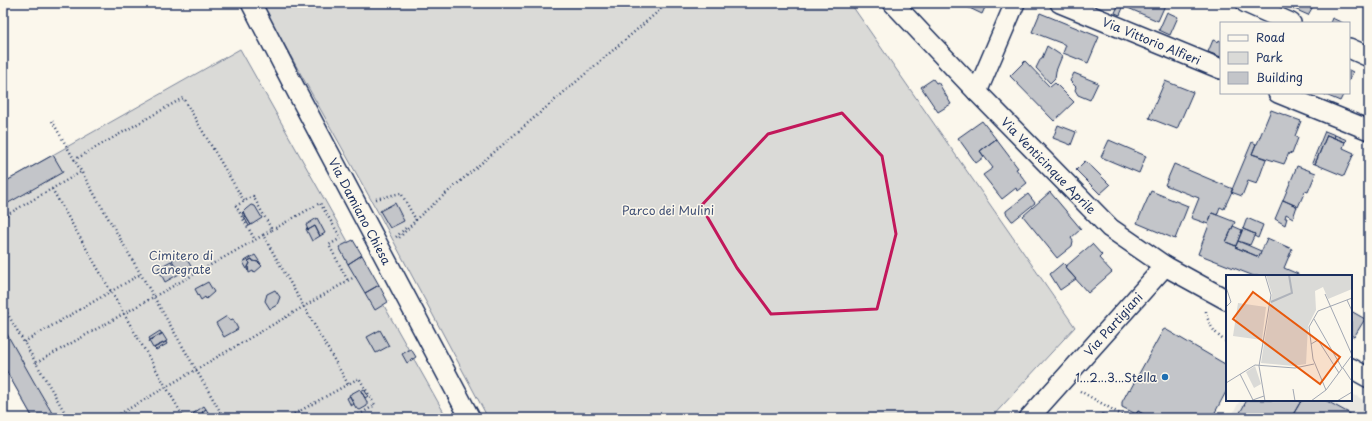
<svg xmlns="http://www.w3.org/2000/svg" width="1372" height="421" viewBox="0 0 1372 421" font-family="'Playpen Sans',sans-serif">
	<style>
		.built { fill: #eae8e2 }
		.green { fill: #dadad7; stroke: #7a849a }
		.building { fill: #c3c5c9; stroke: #1b2f5e }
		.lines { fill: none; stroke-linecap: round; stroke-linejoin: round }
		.street-casing { stroke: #1b2f5e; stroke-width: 22 }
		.path { stroke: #1b2f5e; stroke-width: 2.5; stroke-dasharray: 1 3; stroke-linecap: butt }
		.street { stroke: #fbf7ec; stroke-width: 19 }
		.marked { fill: none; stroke: #c2185b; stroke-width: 3; stroke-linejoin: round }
		.poi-dot { fill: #1f6fb2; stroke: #fbf7ec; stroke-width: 1.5 }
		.labels { text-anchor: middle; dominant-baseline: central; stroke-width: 3; stroke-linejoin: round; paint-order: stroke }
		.street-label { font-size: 12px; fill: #1b2f5e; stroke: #fbf7ec }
		.park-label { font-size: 12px; fill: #415176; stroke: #fbf7ec }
		.poi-label { font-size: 12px; fill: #1b2f5e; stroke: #fbf7ec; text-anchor: end }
		.inset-river { fill: none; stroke: #afb3bb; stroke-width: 2 }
		.inset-road { fill: none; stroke: #a1a7b3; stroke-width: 1 }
		.view { fill: #e8590c; fill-opacity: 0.15; stroke: #e8590c; stroke-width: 2 }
		.inset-edge { fill: none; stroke: #1b2f5e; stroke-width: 2 }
	</style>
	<rect width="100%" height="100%" fill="#fbf7ec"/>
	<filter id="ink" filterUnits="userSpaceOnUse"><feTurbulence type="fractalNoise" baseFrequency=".025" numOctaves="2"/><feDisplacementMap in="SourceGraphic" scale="8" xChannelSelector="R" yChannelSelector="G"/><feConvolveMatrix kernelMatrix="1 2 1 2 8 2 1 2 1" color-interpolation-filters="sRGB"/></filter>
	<g filter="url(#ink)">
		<path class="built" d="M1351,393L1369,403V418H1231L1240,400H1351Z"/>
		<path class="green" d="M261,3H857L853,7L1075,327L991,418H488L379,214Z
			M240,49L447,418H33L3,365V183Z"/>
		<path class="building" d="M961,3H987L982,14L961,4Z
			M1119,3H1125L1120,15L1115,13Z
			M1130,3H1166L1158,21L1128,8Z
			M1281,3H1315L1308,15Z
			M1167,12L1178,17L1170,35L1159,30Z
			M1040,13L1099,37L1088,63L1063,53L1066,45L1032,32Z
			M1332,18L1343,23H1330Z
			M1213,40L1218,42L1219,40L1221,41V57L1208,52Z
			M1047,46L1062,56L1056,71L1055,78L1050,83L1036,68L1041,58H1042Z
			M1025,61L1050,87L1055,83L1074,102L1054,121L1010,76Z
			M1349,70L1353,72L1349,81Z
			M1074,73L1098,83L1090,100L1078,95L1075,90L1076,87L1070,81Z
			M933,79L936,83L938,82L951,104L938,112L921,87Z
			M1165,81L1193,92L1177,129L1149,118Z
			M1321,93H1344L1340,101Z
			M1271,110L1301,121L1295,136L1298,138L1292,154L1289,153L1284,164L1252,154L1256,144H1257Z
			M982,121L996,139L980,151L984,157L976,163L958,138Z
			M1058,125L1076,132L1071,145L1053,138Z
			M1325,131L1335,135L1334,138L1327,135L1315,164L1312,163Z
			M1327,135L1345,142L1343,148L1354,153L1344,176L1315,164Z
			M1335,135L1347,140L1345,142L1334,138Z
			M996,139L1018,168L1016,169L1027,183L1017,191L1016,188L1002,199L983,175L993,168L980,151Z
			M1109,140L1146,156L1139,173L1101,157Z
			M1252,142L1256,144L1252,154L1266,159L1257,184L1248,181L1242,196L1231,192Z
			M53,155L63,172L3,206V183Z
			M1085,161L1093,168L1110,185L1100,194L1076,170Z
			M1174,164L1233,189L1224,209L1220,207L1217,215L1212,213L1208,224L1191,218L1199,198L1165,185Z
			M1297,166L1316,173L1308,192L1305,191L1298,207L1283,200Z
			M1151,191L1188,206L1175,239L1137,223Z
			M1050,192L1081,229L1071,238L1073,241L1072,246L1057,258L1023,216Z
			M1028,194L1035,203L1013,221H1012L1006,213V211Z
			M1283,200L1297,206L1293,218L1286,214L1285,218H1287L1285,225L1275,219Z
			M395,203L404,221L390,228L380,211Z
			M251,205L255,206L262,218L251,225L243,212L246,209Z
			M243,212L251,225L249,226L242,213Z
			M1212,213L1235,222L1226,242L1236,246L1235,247L1259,257L1267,238L1292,249L1284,268L1298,274L1297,276H1254L1198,254L1209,225L1208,224Z
			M317,218L325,233L320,236L315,226L308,230L306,225Z
			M1247,218L1263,225L1258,238L1254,236L1255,234L1243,229Z
			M315,226L320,236L312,241L306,229L307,228L308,230Z
			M1233,226L1242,230L1236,246L1226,242Z
			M1243,229L1255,234L1250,245L1238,241Z
			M353,240L362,255L348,264L339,247Z
			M1238,241L1261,251L1259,257L1235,247Z
			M1092,244L1102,255L1099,258L1112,272L1088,293L1065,267Z
			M183,254L191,266L179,273L172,260Z
			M255,255L261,264L258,262L253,261L252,259L248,261L250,263L248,267V271L243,262Z
			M362,255L379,285L365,293L348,264Z
			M252,259L253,261L258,262L262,266L254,273L253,271L249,273L248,267L250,263L248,261Z
			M171,261L179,274L165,282L158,268Z
			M1063,263L1066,266L1065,267L1076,279L1060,290L1050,274Z
			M208,282L214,292L206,299L205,297L201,300L195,289Z
			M379,285L388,302L375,310L365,293Z
			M275,290L280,297L277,305L270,309L265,301L267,294Z
			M1351,311L1365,319L1354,337L1351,335Z
			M227,316L230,320L233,319L238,329L224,337L216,323Z
			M3,327L34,382L55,418H33L3,365Z
			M1165,329L1225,364L1226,362L1227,363V390L1212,418H1150L1138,411L1136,414L1122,407V402L1129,389L1130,390L1163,330Z
			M380,330L389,346L376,353L367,337Z
			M160,331L162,334L150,340L149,338Z
			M162,333L167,341L153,348L149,341Z
			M166,342L167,344L156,350L154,348Z
			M411,349L416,357L407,363L402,354Z
			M360,389L367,402V406L360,410L356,408L349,395Z
			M364,389L368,396L365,398L361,391Z
			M350,396L354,404L351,406L347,398Z
			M1247,400H1299L1301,401L1291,418H1237Z
			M1308,400H1325L1358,418H1291L1301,401Z
			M204,406L206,409L202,412L206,418H192L191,415Z
			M206,409L211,417L209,418H206L202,412Z
			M1138,411L1150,418H1145L1137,414H1136Z
			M1101,414H1103L1111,418H1099Z"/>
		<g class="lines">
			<defs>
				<g id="street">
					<path id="s1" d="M251,3L297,92L470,418"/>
					<path id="s2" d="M893,3L977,92L1110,228L1165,266L1227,300"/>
					<path id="s3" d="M1060,3L1221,69"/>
					<path d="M1246,3L1291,23"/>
					<path d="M1349,48L1369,57"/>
					<path d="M977,92L1015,3"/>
					<path d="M1278,93L1369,130"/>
					<path d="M1351,368L1369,378"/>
					<path id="s4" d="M1029,418L1165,266"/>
				</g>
			</defs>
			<use href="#street" class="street-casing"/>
			<path class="path" d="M52,121L224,418
				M74,160L183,98L244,201
				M52,189L184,418
				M376,199L401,193L416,220L398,239
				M3,217L81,172
				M415,220L668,3
				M272,230L320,203L341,238L329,245L348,281
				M263,235L255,240L236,206L253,196L272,230L263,235L348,384
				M396,237L407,227
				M3,306L68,418
				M1206,311C1207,323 1217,337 1227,342
				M24,342L141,274
				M36,363L255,240
				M1080,391L1127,418
				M113,418L356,276
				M287,418L359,378L375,405L354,418"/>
			<use href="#street" class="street"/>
		</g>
	</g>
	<path class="marked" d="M842,113L882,156L896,234L877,309L771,314L737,268L701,206L768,134Z"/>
	<circle class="poi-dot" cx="1165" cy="377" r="4"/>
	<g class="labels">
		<g class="street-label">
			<text stroke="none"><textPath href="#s3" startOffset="99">Via Vittorio Alfieri</textPath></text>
			<text stroke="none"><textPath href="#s2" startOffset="225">Via Venticinque Aprile</textPath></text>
			<text stroke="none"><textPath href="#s1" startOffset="235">Via Damiano Chiesa</textPath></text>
			<text stroke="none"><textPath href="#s4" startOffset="126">Via Partigiani</textPath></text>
		</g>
		<g class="park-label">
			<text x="668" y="210">Parco dei Mulini</text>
			<text x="181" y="255">Cimitero di<tspan x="181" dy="14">Canegrate</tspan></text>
		</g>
		<g class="poi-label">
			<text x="1157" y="377">1...2...3...Stella</text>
		</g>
	</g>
	<g transform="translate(1226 275)">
		<rect width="126" height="126" fill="#fbf7ec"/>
		<path d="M40,0H126V14L102,24L97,12L89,16L90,35L82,51L80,89L67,91L35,88L46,19ZM12,28L40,32L36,65L7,61ZM29,91L35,109L28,113L20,97Z" fill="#dadad7"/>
		<path class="inset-river" d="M45,27L66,18L63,0"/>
		<path class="inset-road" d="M0,12L5,27L0,32M99,19L126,80M121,25L126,36M88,44L116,93M85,69L92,65L113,98M117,93L125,105M14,99L27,125M0,108L29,90L69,93L88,89M67,114L69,126M100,115L87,84L83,52L92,36L126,23M24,126L38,121M39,126L33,91L45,20L39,0M85,126L100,115L126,80M111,126L126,117"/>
		<path class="view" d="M27,17L114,82L94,109L7,44Z"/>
		<rect width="126" height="126" class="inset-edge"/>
	</g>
	<rect width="1372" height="421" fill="none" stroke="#fbf7ec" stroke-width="16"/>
	<rect x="8" y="8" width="1356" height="405" fill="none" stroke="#1b2f5e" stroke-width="1.5" filter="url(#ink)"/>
	<rect x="1220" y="22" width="130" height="72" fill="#fbf7ec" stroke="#a1a7b3"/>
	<rect x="1228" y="35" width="20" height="6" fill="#fbf7ec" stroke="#a1a7b3"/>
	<text x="1256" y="42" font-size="12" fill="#1b2f5e">Road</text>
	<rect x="1228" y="52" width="20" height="12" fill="#dadad7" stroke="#a1a7b3"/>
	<text x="1256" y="62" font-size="12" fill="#1b2f5e">Park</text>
	<rect x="1228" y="72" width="20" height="12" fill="#c3c5c9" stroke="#a1a7b3"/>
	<text x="1256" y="82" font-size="12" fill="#1b2f5e">Building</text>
</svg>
